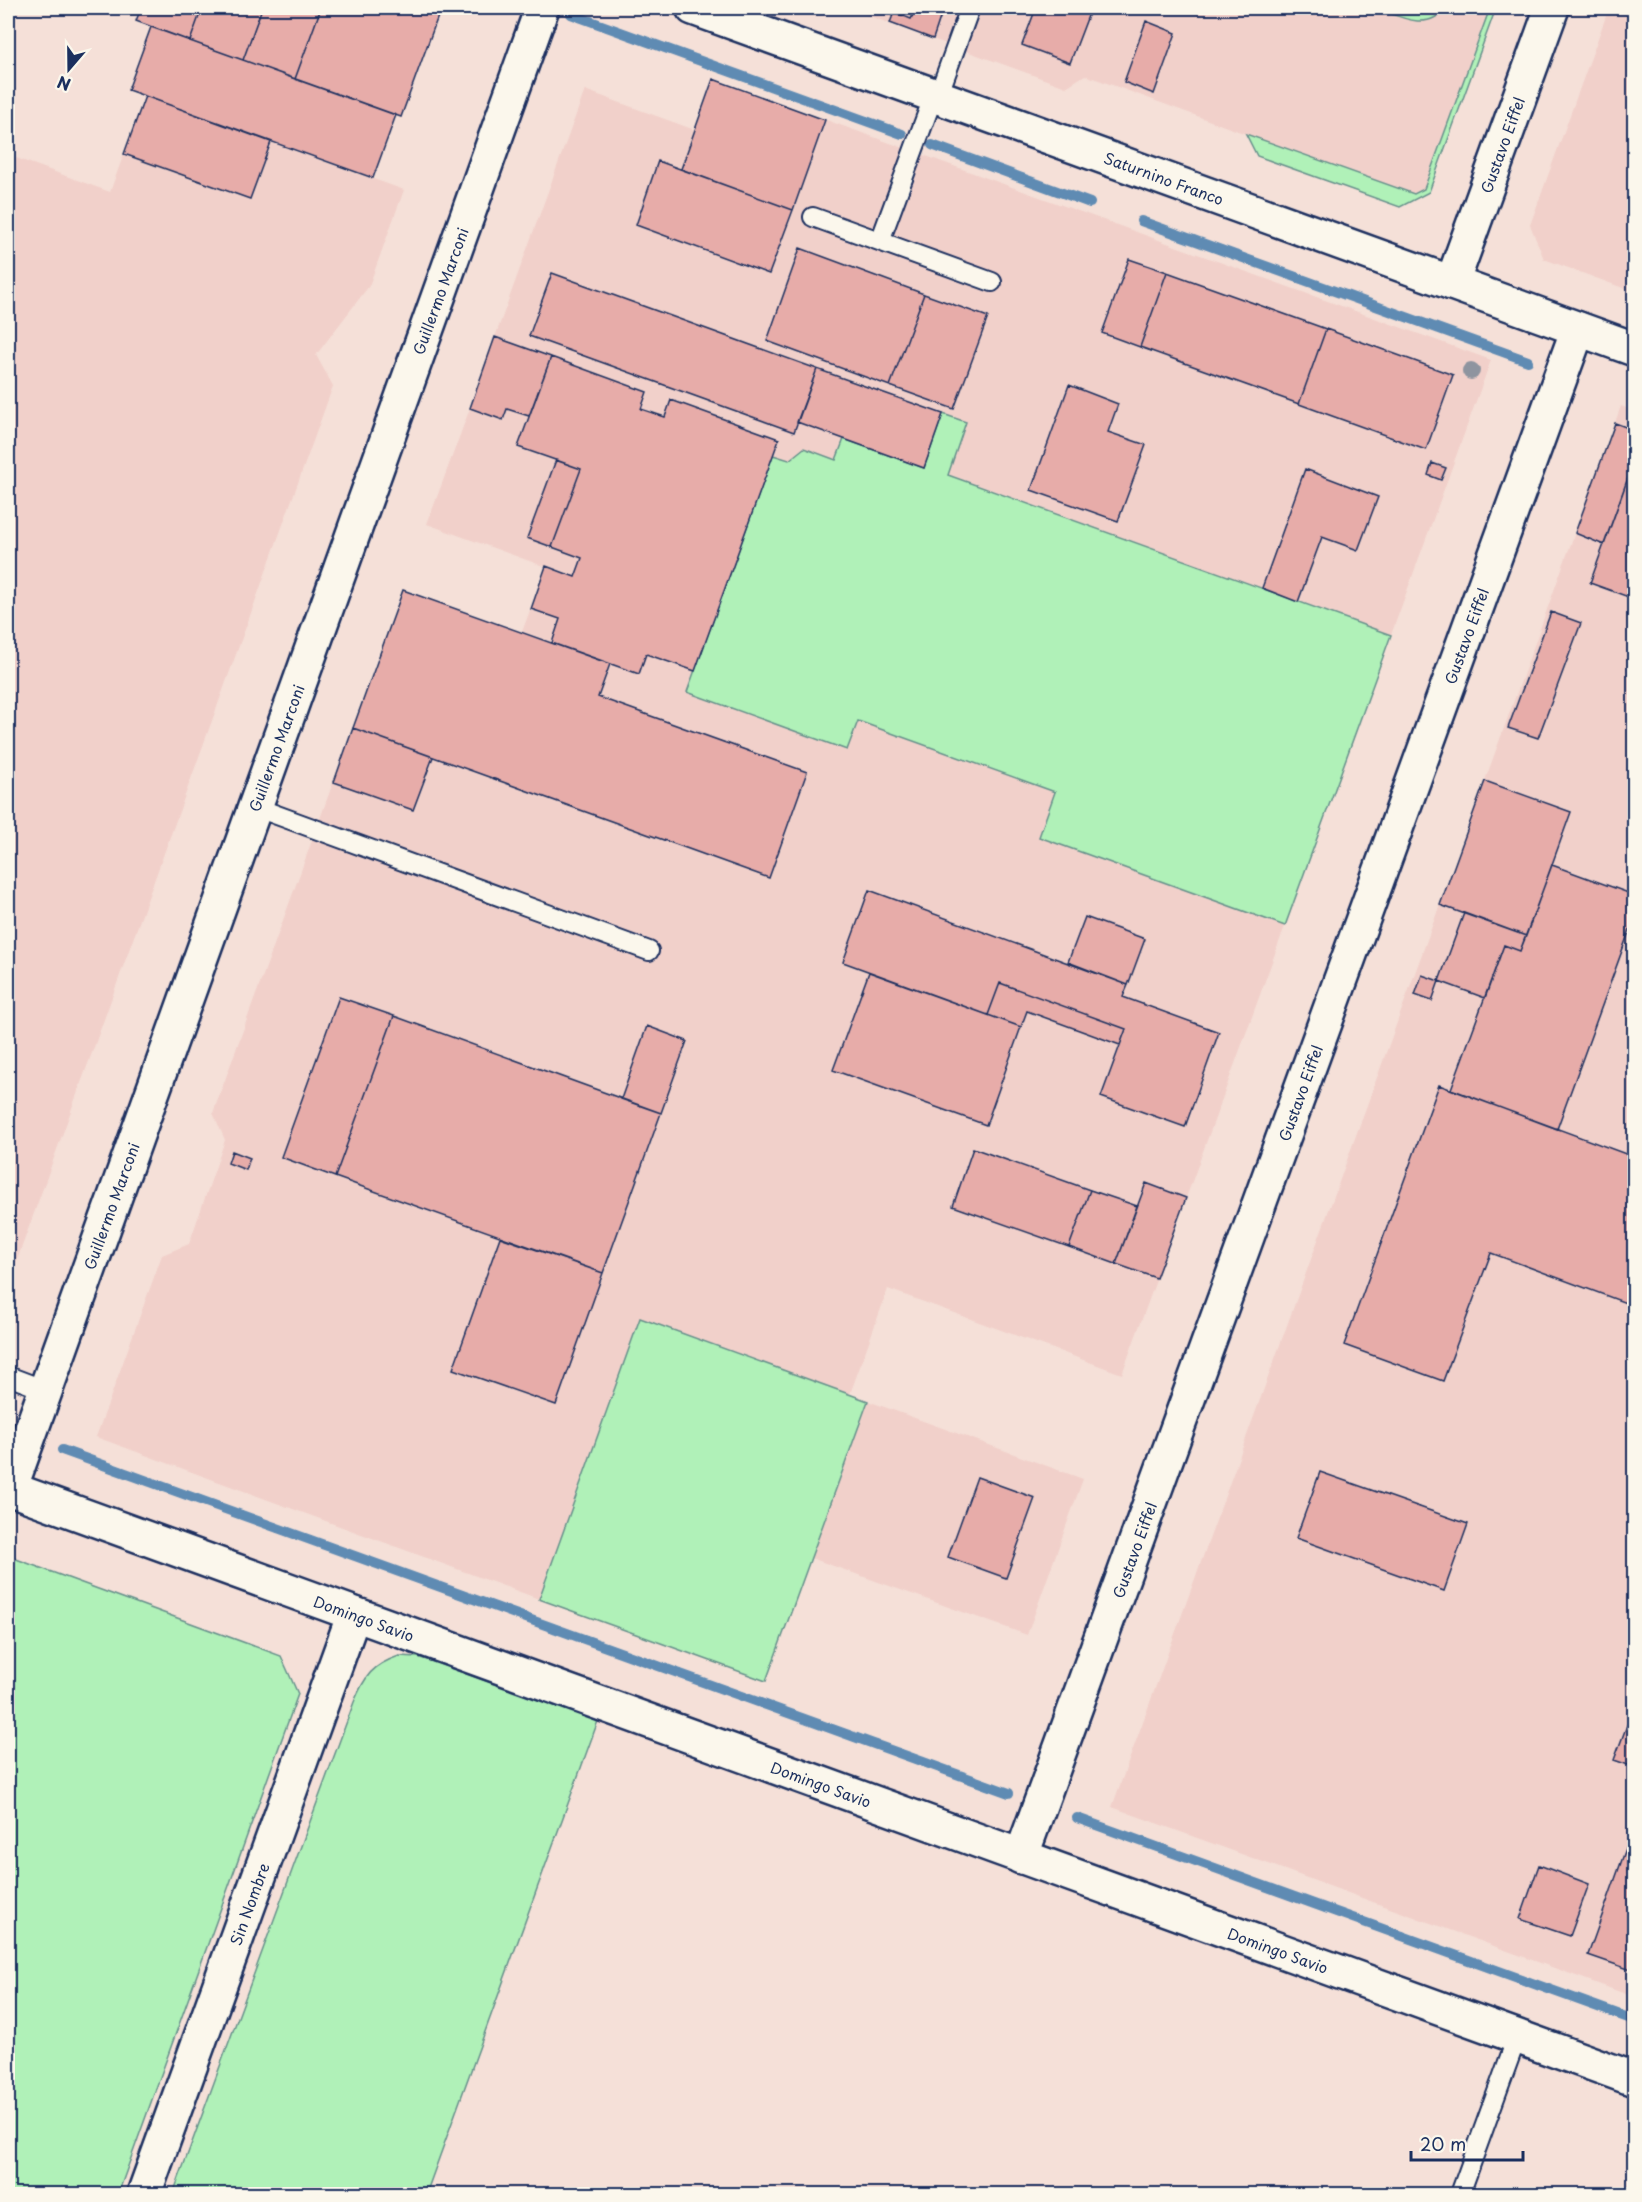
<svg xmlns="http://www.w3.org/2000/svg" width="1642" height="2202" viewBox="0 0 1642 2202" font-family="'Playpen Sans',sans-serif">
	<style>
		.built { fill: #f1d0ca }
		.green { fill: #b0f1b8; stroke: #66908b; stroke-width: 1.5 }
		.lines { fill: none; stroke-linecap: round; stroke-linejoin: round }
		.stream { stroke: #5f8bb3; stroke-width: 10 }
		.building { fill: #e7aca9; stroke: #1b2f5e; stroke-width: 1.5 }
		.service-casing { stroke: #1b2f5e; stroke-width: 22 }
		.minor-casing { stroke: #1b2f5e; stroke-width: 38 }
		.tertiary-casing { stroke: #1b2f5e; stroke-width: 38 }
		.service { stroke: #fbf7ec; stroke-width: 18 }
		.minor { stroke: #fbf7ec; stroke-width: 33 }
		.tertiary { stroke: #fbf7ec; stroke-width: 33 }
		.tree { fill: #8e949f }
		.labels { text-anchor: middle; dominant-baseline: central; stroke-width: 5; stroke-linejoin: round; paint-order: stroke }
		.street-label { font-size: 15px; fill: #1b2f5e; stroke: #fbf7ec }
	</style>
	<rect width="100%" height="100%" fill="#f5e0d8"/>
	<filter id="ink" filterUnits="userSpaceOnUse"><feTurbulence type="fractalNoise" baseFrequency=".0167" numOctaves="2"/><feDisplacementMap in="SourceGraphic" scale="12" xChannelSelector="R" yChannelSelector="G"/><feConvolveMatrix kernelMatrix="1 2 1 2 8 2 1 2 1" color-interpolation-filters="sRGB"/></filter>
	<g filter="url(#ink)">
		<path class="built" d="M847,8H1496L1429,192L1400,207L1257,156L1246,134L1085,75L1066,87Z
			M1609,8H1634V292L1544,259L1530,225Z
			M713,79L1491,360L1391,635L947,474L966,423L943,414L924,468L844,439L836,460L804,448L789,460L773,455L847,749L858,721L1055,792L1039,837L1285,926L1122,1374L888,1289L850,1394L640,1318L539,1599L96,1437L162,1255L189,1244L225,1140L213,1113L403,590L522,632L546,567L427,524L470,408L503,420L507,409L529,416L551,358L495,337L585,90L695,130Z
			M145,96L404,190L369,286L316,355L333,386L8,1285V155L110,192Z
			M1621,406L1634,411V1997L1112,1807Z
			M868,1401L1083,1479L1027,1635L811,1558Z"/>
		<path class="green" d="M1376,8H1445C1428,33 1398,16 1376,8Z
			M1490,8H1496L1429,192L1400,207L1257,156L1246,134L1414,194L1424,189Z
			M943,414L966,422L948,475L1391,635L1285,926L1039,837L1055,792L858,721L847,750L687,692L773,455L789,460L804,448L836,460L844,439L924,468Z
			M640,1318L868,1401L766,1681L539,1599Z
			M8,1556L281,1656L298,1694L118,2194H8Z
			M399,1656L418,1657L436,1663L598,1721L426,2194H173L354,1702C365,1676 372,1665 399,1656Z"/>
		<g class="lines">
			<path class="stream" d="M571,14L902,134
				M932,145L1090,203
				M1141,221L1528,361
				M62,1450L1009,1793
				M1077,1818L1634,2020"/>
		</g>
		<path class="building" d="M141,8H202L190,41L136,21Z
			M202,8H262L243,60L190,41Z
			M262,8H321L295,79L243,60Z
			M321,8H441L401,117L295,79Z
			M916,8L941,15L933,39L890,23L894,12L911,19Z
			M1036,8H1091L1070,63L1022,45Z
			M1146,21L1176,33L1154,94L1124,82Z
			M151,27L396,115L373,178L128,90Z
			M713,79L825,120L793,210L681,169Z
			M145,96L271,142L250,199L124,154Z
			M658,161L793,210L769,274L636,225Z
			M800,248L924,294L890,386L767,341Z
			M1129,259L1167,272L1140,347L1102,333Z
			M1167,272L1326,329L1299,404L1140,347Z
			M552,273L817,369L794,432L529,336Z
			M924,294L988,317L954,409L890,386Z
			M1326,329L1453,375L1426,450L1299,404Z
			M495,337L551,357L529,416L507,409L503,420L470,408Z
			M551,357L647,392L641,409L665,417L671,400L779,439L695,671L646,654L639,674L552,643L560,619L531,609L546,566L575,577L582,558L552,547L581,469L518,447Z
			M817,369L943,414L924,468L797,422Z
			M1069,385L1118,404L1108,432L1146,445L1118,521L1031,490Z
			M1615,423L1634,430V461L1604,545L1575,533Z
			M556,460L581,469L552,547L527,538Z
			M1634,461V599L1590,583Z
			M1432,463L1446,468L1441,480L1428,475Z
			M1305,469L1378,497L1358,550L1322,537L1298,602L1262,588Z
			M403,590L610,664L598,697L807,772L769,878L353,728Z
			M1551,612L1581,623L1538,738L1508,728Z
			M353,728L433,757L413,810L334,782Z
			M1485,781L1571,812L1526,936L1440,905Z
			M1552,865L1634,895V918L1557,1129L1451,1089L1504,945L1520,951Z
			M869,890L1128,985L1123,997L1219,1032L1185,1127L1101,1097L1126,1029L1000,983L988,1015L843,962Z
			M1464,913L1526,936L1520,951L1504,945L1485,998L1439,981Z
			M1085,917L1145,939L1128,985L1068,962Z
			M869,972L1021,1027L986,1125L833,1070Z
			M1422,975L1439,981L1432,1001L1415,995Z
			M1000,983L1126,1029L1120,1045L1027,1011L1021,1027L988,1015Z
			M339,997L394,1016L335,1177L281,1157Z
			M394,1016L661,1113L603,1273L335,1177Z
			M647,1026L687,1041L661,1113L621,1099Z
			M1439,1085L1634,1157V1306L1491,1253L1443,1381L1344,1345Z
			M973,1148L1090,1190L1069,1247L953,1206Z
			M232,1151L250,1158L246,1170L228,1163Z
			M1146,1183L1186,1198L1156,1278L1116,1264Z
			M1090,1190L1137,1206L1116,1264L1069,1247Z
			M500,1237L603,1273L556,1405L453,1369Z
			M1320,1472L1468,1524L1444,1591L1296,1538Z
			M977,1477L1035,1498L1006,1578L948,1557Z
			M1633,1709H1634V1767L1614,1760Z
			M1634,1826V1971L1588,1955Z
			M1539,1865L1589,1884L1570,1936L1520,1919Z"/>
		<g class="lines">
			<defs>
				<path id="service" d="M938,96L970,8
					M813,217L992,282
					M880,241L934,95
					M255,807L649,951
					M8,1376L45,1390
					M1460,2194L1517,2037"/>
				<path id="minor" d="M1452,283L1552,8
					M10,1489L542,8
					M1021,1857L1578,329
					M144,2194L354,1614"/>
				<path id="tertiary" d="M693,8L1634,349
					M8,1488L1634,2079"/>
			</defs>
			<use href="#service" class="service-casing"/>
			<use href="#minor" class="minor-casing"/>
			<use href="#tertiary" class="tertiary-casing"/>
			<use href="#service" class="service"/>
			<use href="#minor" class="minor"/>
			<use href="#tertiary" class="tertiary"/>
		</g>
		<circle class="tree" cx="1471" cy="371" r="9"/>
	</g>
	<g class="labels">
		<g class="street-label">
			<text transform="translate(1502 145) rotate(-70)">Gustavo Eiffel</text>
			<text transform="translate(1164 178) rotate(20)">Saturnino Franco</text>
			<text transform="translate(440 291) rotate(-70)">Guillermo Marconi</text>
			<text transform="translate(1466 636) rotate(-70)">Gustavo Eiffel</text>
			<text transform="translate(276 748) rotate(-70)">Guillermo Marconi</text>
			<text transform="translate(1300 1093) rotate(-70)">Gustavo Eiffel</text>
			<text transform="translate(111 1206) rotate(-70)">Guillermo Marconi</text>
			<text transform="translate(1134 1550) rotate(-70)">Gustavo Eiffel</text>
			<text transform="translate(364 1618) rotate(20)">Domingo Savio</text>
			<text transform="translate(821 1784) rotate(20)">Domingo Savio</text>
			<text transform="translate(249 1904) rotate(-70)">Sin Nombre</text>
			<text transform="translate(1278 1950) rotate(20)">Domingo Savio</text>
		</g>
	</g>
	<rect width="1642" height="2202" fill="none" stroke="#fbf7ec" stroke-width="30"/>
	<rect x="15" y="15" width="1612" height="2172" fill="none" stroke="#1b2f5e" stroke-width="2" filter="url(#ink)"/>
	<g transform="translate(69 69) rotate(200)" stroke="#fbf7ec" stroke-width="4.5" paint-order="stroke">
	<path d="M0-4.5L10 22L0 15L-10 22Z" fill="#1b2f5e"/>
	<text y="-9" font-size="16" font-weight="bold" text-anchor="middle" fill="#1b2f5e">N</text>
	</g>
	<path d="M1411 2151v9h112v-9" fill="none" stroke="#1b2f5e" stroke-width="3"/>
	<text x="1420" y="2151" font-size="18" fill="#1b2f5e" stroke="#fbf7ec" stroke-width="4.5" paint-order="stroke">20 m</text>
</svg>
